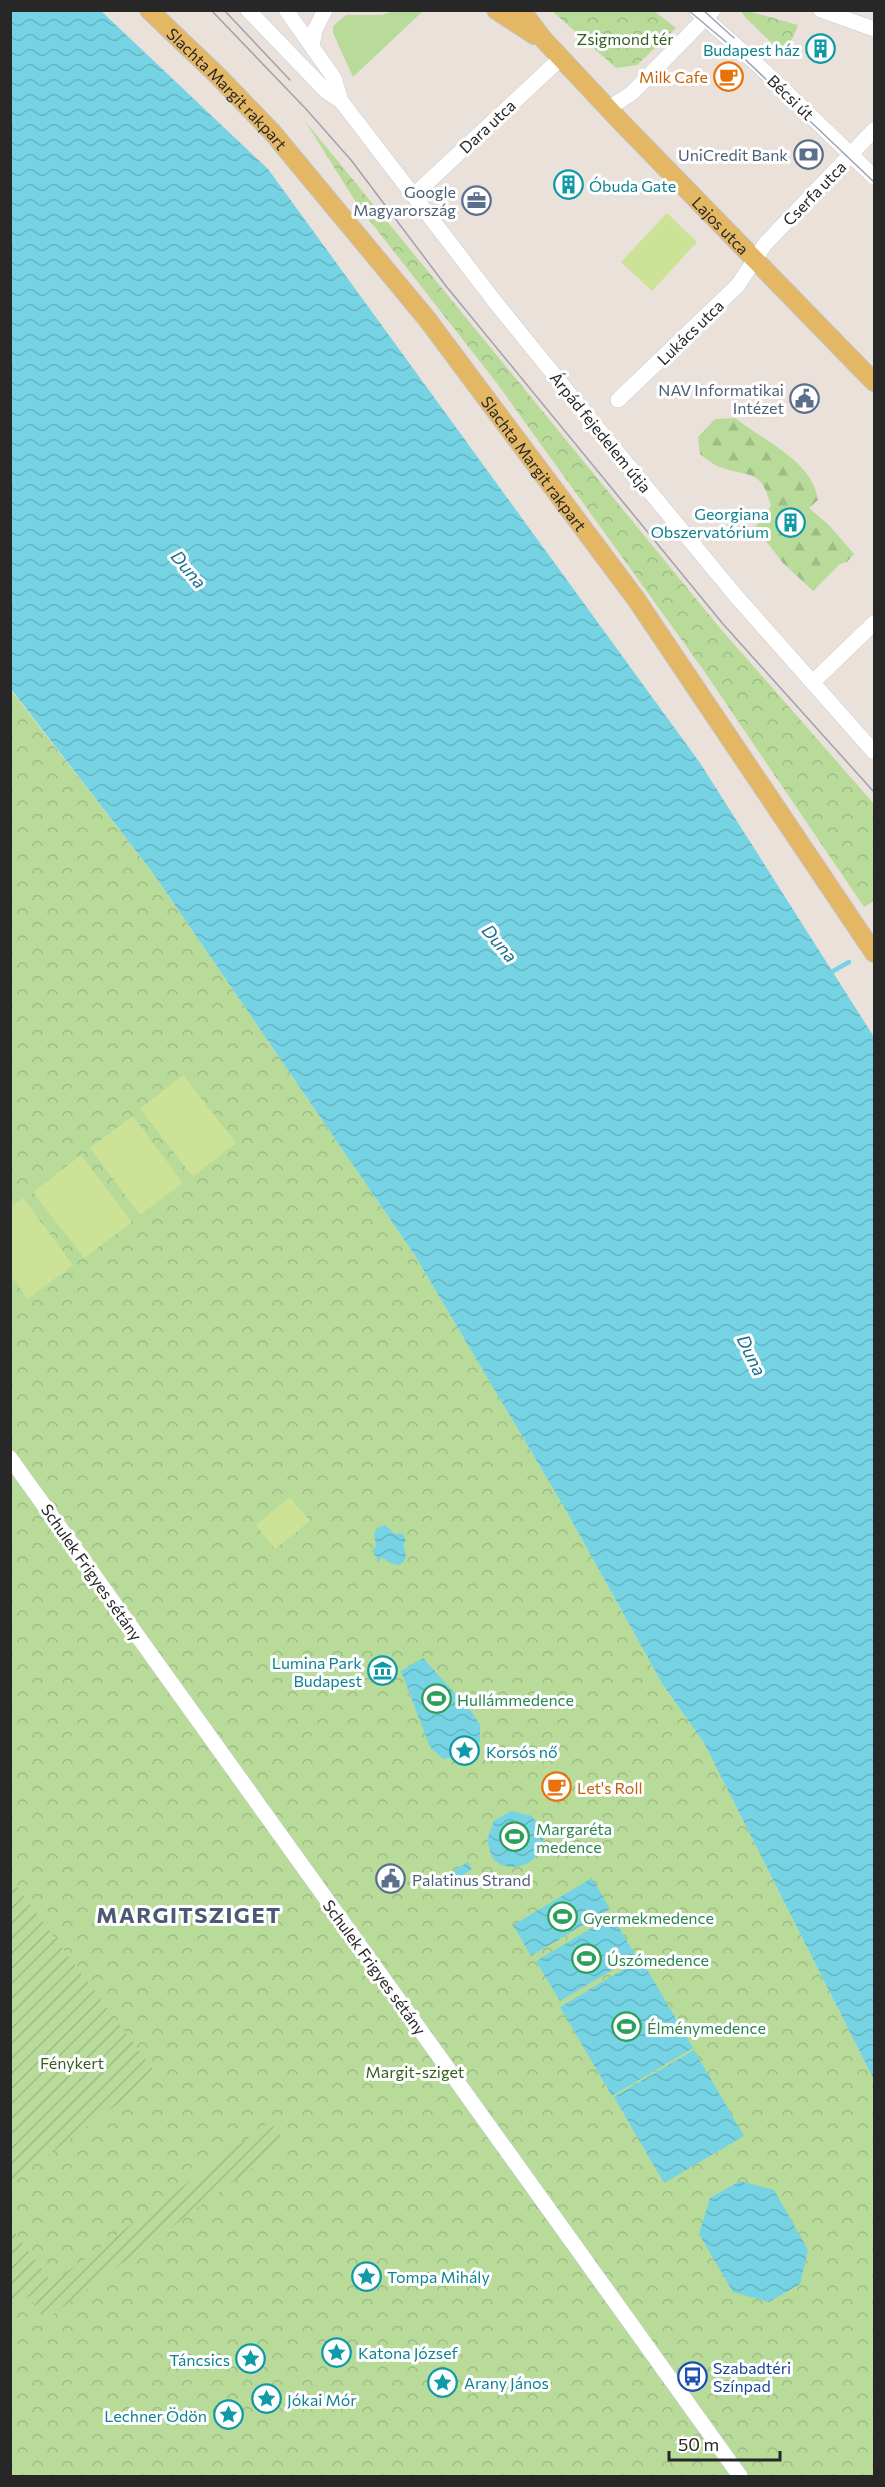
<svg xmlns="http://www.w3.org/2000/svg" width="885" height="2487" viewBox="0 0 885 2487" font-family="Commissioner,sans-serif">
	<style>
		.grass { fill: #b8db9a }
		.forest { fill: url(#forest-firs) }
		.park { fill: url(#park-crowns) }
		.garden { fill: url(#garden-furrows) }
		.pitch { fill: #cbe297 }
		.water { fill: url(#water-waves) }
		.lines { fill: none; stroke-linecap: round; stroke-linejoin: round }
		.stream { stroke: #75d3e3; stroke-width: 4.5 }
		.minor-casing { stroke: #c8cdd8; stroke-width: 16 }
		.major-casing { stroke: #c3c3c3; stroke-width: 20 }
		.minor { stroke: #fff; stroke-width: 15 }
		.major { stroke: #e4b764; stroke-width: 18 }
		.tram { stroke: #9ea2b0; stroke-width: 1.5 }
		.labels { text-anchor: middle; dominant-baseline: central; stroke-width: 6; stroke-linejoin: round; paint-order: stroke }
		.park-label { font-size: 16px; fill: #335d1f; stroke: #fff }
		.culture-label { font-size: 16px; fill: #0d838f; stroke: #fff; text-anchor: start }
		.food-label { font-size: 16px; fill: #c56008; stroke: #fff; text-anchor: end }
		.street-label { font-size: 16px; fill: #272727; stroke: #fff }
		.service-label { font-size: 16px; fill: #4e5e75; stroke: #fff; text-anchor: end }
		.leisure-label { font-size: 16px; fill: #27864d; stroke: #fff; text-anchor: start }
		.transit-label { font-size: 16px; fill: #164399; stroke: #fff; text-anchor: start }
		.water-label { font-size: 18px; font-style: italic; fill: #18718b; stroke: #fff }
		.district-label { font-size: 22px; font-weight: bold; letter-spacing: 1.5px; fill: #4c5874; stroke: #fff }
	</style>
	<defs>
		<pattern id="forest-firs" width="22" height="20" patternUnits="userSpaceOnUse" patternTransform="scale(1.5)"><rect width="22" height="20" fill="#b8db9a"/><path d="M5 1l3.5 6h-7zM16 11l3.5 6h-7z" fill="#9ebc85"/></pattern>
		<pattern id="park-crowns" width="20" height="18" patternUnits="userSpaceOnUse" patternTransform="scale(1.5)"><rect width="20" height="18" fill="#b8db9a"/><path d="M2 6a3 3 0 1 1 6 0M12 15a3 3 0 1 1 6 0" fill="none" stroke="#9ebc85"/></pattern>
		<pattern id="garden-furrows" width="10" height="10" patternUnits="userSpaceOnUse" patternTransform="scale(1.5)"><rect width="10" height="10" fill="#b8db9a"/><path d="M-1 1l2-2M0 10L10 0M9 11l2-2" fill="none" stroke="#9ebc85"/></pattern>
		<pattern id="water-waves" width="16" height="10" patternUnits="userSpaceOnUse" patternTransform="scale(1.5)"><rect width="16" height="10" fill="#75d3e3"/><path d="M0 5q4-4 8 0t8 0" fill="none" stroke="#65b5c3"/></pattern>
	</defs>
	<rect width="100%" height="100%" fill="#e9e1da"/>
	<path class="grass" d="M396,10L423,11L353,77L333,33V26L346,15H382Z"/>
	<path class="forest" d="M735,418C764,441 813,461 818,500L809,508L829,525L854,554L847,562L840,564L813,591L783,563L755,527L771,506C761,468 750,478 720,467C713,465 706,458 700,454L698,437L715,419Z"/>
	<path class="park" d="M745,10L798,25L785,56L746,18L742,13Z
		M552,11H654L676,28L637,65L616,68Z
		M305,121L719,627L874,804V901L864,907L702,668L496,382L359,207Z
		M10,689L153,873L414,1254L564,1507L663,1685L704,1743L874,2080V2476H11Z"/>
	<path class="garden" d="M11,1879L157,2075L11,2182H10Z
		M270,2122L286,2143L45,2320L25,2292L11,2303V2228L52,2283Z"/>
	<path class="pitch" d="M667,213L697,242L652,291L621,262Z
		M183,1075L236,1143L193,1177L140,1109Z
		M133,1116L183,1183L140,1215L90,1148Z
		M81,1155L132,1222L84,1258L33,1192Z
		M23,1198L73,1265L28,1299L11,1276V1207Z
		M290,1497L310,1521L275,1549L256,1525Z"/>
	<path class="water" d="M11,10L101,11L268,169L700,763L874,1037V2080L704,1743L663,1685L564,1507L414,1254L153,873L11,689Z
		M385,1525L395,1534H403L406,1541L403,1544C405,1553 410,1559 399,1565L390,1563L383,1558L378,1560L372,1550L376,1547L374,1533L377,1528Z
		M423,1658L471,1711L480,1725V1742L459,1756L443,1759L430,1747L401,1671Z
		M511,1811L532,1816C535,1821 540,1826 542,1832C552,1858 511,1880 493,1858C490,1854 489,1845 487,1840L494,1821Z
		M468,1862L472,1869L453,1881L449,1874Z
		M592,1878L610,1909L531,1956L513,1925Z
		M612,1916L636,1956L560,2001L536,1961Z
		M641,1959L693,2048L612,2096L560,2007Z
		M694,2050L744,2136L664,2183L614,2097Z
		M740,2181L774,2190L808,2250L800,2284L769,2302L733,2292L699,2234L710,2198Z"/>
	<g class="lines">
		<path class="stream" d="M828,974L849,962"/>
		<defs>
			<path id="minor" d="M248,10L326,91L341,101
				M286,10L334,78L341,101L496,303L594,424L736,596L874,752
				M696,10L761,68L874,177
				M821,10L874,29
				M312,46L315,30L325,10
				M609,108L632,93L713,10
				M414,195L561,58
				M618,400L738,285L765,244L874,130
				M813,682L874,623
				M10,1458L740,2476"/>
			<g id="major">
				<path id="s1" d="M149,10L218,76L272,132L427,319L636,599L874,953"/>
				<path d="M496,10L534,35"/>
				<path id="s2" d="M521,10L544,40L621,122L874,382"/>
			</g>
		</defs>
		<use href="#minor" class="minor-casing"/>
		<use href="#major" class="major-casing"/>
		<use href="#minor" class="minor"/>
		<use href="#major" class="major"/>
		<path class="tram" d="M211,10L306,109L351,160L446,286L723,624L874,792
			M224,10L290,80
			M688,10L731,46L874,182
			M703,10L734,38"/>
	</g>
	<defs>
		<symbol id="building-ring" viewBox="-11 -11 22 22"><circle r="9.5" fill="#fff" stroke="#0f9aa8" stroke-width="1.5"/><path d="M-4-6H4V6H1V3H-1V6H-4ZM-2.5-4.3h1.7v1.8h-1.7ZM.8-4.3h1.7v1.8H.8ZM-2.5-1h1.7V.8h-1.7ZM.8-1h1.7V.8H.8Z" fill="#0f9aa8"/></symbol>
		<symbol id="cafe-ring" viewBox="-11 -11 22 22"><circle r="9.5" fill="#fff" stroke="#e8710a" stroke-width="1.5"/><path d="M-5.5-4.5H6V0H3Q3 3.5 0 3.5H-2.5Q-5.5 3.5-5.5 0ZM3-3.2v2h1.7v-2ZM-6 4.5H4V6H-6Z" fill="#e8710a"/></symbol>
		<symbol id="bank-ring" viewBox="-11 -11 22 22"><circle r="9.5" fill="#fff" stroke="#5c6f8a" stroke-width="1.5"/><path d="M-6-4H6V4H-6ZM0-2.3a2.3 2.3 0 1 0 0 4.6a2.3 2.3 0 1 0 0-4.6Z" fill="#5c6f8a"/></symbol>
		<symbol id="office-ring" viewBox="-11 -11 22 22"><circle r="9.5" fill="#fff" stroke="#5c6f8a" stroke-width="1.5"/><path d="M-6-3h4V-5.5h4V-3h4V5H-6ZM-1-4.5V-3h2v-1.5ZM-6 0V1H6V0Z" fill="#5c6f8a"/></symbol>
		<symbol id="civic-ring" viewBox="-11 -11 22 22"><circle r="9.5" fill="#fff" stroke="#5c6f8a" stroke-width="1.5"/><path d="M-.6-6.5H3V-4.5H.6V-3L4-1V1h2V6H-6V1h2V-1L-.6-3ZM-1.2 2.5V6h2.4V2.5Z" fill="#5c6f8a"/></symbol>
		<symbol id="museum-ring" viewBox="-11 -11 22 22"><circle r="9.5" fill="#fff" stroke="#0f9aa8" stroke-width="1.5"/><path d="M0-6L6-3V-2H-6V-3ZM-5-1h2V3h-2ZM-1-1h2V3h-2ZM3-1h2V3H3ZM-6 4H6V6H-6Z" fill="#0f9aa8"/></symbol>
		<symbol id="stadium-ring" viewBox="-11 -11 22 22"><circle r="9.5" fill="#fff" stroke="#2e9e5b" stroke-width="1.5"/><path d="M0-5a6.5 5 0 1 0 0 10a6.5 5 0 1 0 0-10ZM-3.5-1.8h7v3.6h-7Z" fill="#2e9e5b"/></symbol>
		<symbol id="sight-ring" viewBox="-11 -11 22 22"><circle r="9.5" fill="#fff" stroke="#0f9aa8" stroke-width="1.5"/><path d="M0-6L1.8-2.2L6-1.7L2.9 1.2L3.7 5.4L0 3.3L-3.7 5.4L-2.9 1.2L-6-1.7L-1.8-2.2Z" fill="#0f9aa8"/></symbol>
		<symbol id="bus-ring" viewBox="-11 -11 22 22"><circle r="9.5" fill="#fff" stroke="#1a4fb4" stroke-width="1.5"/><path d="M-5-6H5V4H4V6H2V4H-2V6H-4V4H-5ZM-3.5-4V0h7V-4ZM-3.5 1.2v1.5H-2V1.2ZM2 1.2v1.5H3.5V1.2Z" fill="#1a4fb4"/></symbol>
	</defs>
	<g fill-rule="evenodd">
		<use href="#building-ring" x="804" y="32" width="33" height="33"/>
		<use href="#cafe-ring" x="712" y="60" width="33" height="33"/>
		<use href="#bank-ring" x="792" y="138" width="33" height="33"/>
		<use href="#building-ring" x="552" y="168" width="33" height="33"/>
		<use href="#office-ring" x="460" y="184" width="33" height="33"/>
		<use href="#civic-ring" x="788" y="382" width="33" height="33"/>
		<use href="#building-ring" x="774" y="506" width="33" height="33"/>
		<use href="#museum-ring" x="366" y="1654" width="33" height="33"/>
		<use href="#stadium-ring" x="420" y="1682" width="33" height="33"/>
		<use href="#sight-ring" x="448" y="1734" width="33" height="33"/>
		<use href="#cafe-ring" x="540" y="1770" width="33" height="33"/>
		<use href="#stadium-ring" x="498" y="1820" width="33" height="33"/>
		<use href="#civic-ring" x="374" y="1862" width="33" height="33"/>
		<use href="#stadium-ring" x="546" y="1900" width="33" height="33"/>
		<use href="#stadium-ring" x="570" y="1942" width="33" height="33"/>
		<use href="#stadium-ring" x="610" y="2010" width="33" height="33"/>
		<use href="#sight-ring" x="350" y="2260" width="33" height="33"/>
		<use href="#sight-ring" x="320" y="2336" width="33" height="33"/>
		<use href="#sight-ring" x="234" y="2342" width="33" height="33"/>
		<use href="#bus-ring" x="676" y="2360" width="33" height="33"/>
		<use href="#sight-ring" x="426" y="2366" width="33" height="33"/>
		<use href="#sight-ring" x="250" y="2382" width="33" height="33"/>
		<use href="#sight-ring" x="212" y="2398" width="33" height="33"/>
	</g>
	<g class="labels">
		<g class="park-label">
			<text x="625" y="38">Zsigmond tér</text>
			<text x="72" y="2062">Fénykert</text>
			<text x="415" y="2071">Margit-sziget</text>
		</g>
		<g class="culture-label">
			<text x="800" y="49" text-anchor="end">Budapest ház</text>
			<text x="589" y="185">Óbuda Gate</text>
			<text x="769" y="513" text-anchor="end">Georgiana<tspan x="769" dy="18">Obszervatórium</tspan></text>
			<text x="362" y="1662" text-anchor="end">Lumina Park<tspan x="362" dy="18">Budapest</tspan></text>
			<text x="486" y="1751">Korsós nő</text>
			<text x="387" y="2276">Tompa Mihály</text>
			<text x="358" y="2352">Katona József</text>
			<text x="230" y="2359" text-anchor="end">Táncsics</text>
			<text x="464" y="2382">Arany János</text>
			<text x="287" y="2399">Jókai Mór</text>
			<text x="207" y="2415" text-anchor="end">Lechner Ödön</text>
		</g>
		<g class="food-label">
			<text x="708" y="76">Milk Cafe</text>
			<text x="577" y="1787" text-anchor="start">Let's Roll</text>
		</g>
		<g class="street-label">
			<text stroke="none"><textPath href="#s1" startOffset="111">Slachta Margit rakpart</textPath></text>
			<text transform="translate(791 97) rotate(44)">Bécsi út</text>
			<text transform="translate(487 126) rotate(-43)">Dara utca</text>
			<text transform="translate(814 193) rotate(-46)">Cserfa utca</text>
			<text stroke="none"><textPath href="#s2" startOffset="294">Lajos utca</textPath></text>
			<text transform="translate(690 332) rotate(-44)">Lukács utca</text>
			<text transform="translate(601 432) rotate(51)">Árpád fejedelem útja</text>
			<text stroke="none"><textPath href="#s1" startOffset="596">Slachta Margit rakpart</textPath></text>
			<text transform="translate(92 1572) rotate(55)">Schulek Frigyes sétány</text>
			<text transform="translate(375 1967) rotate(54)">Schulek Frigyes sétány</text>
		</g>
		<g class="service-label">
			<text x="788" y="154">UniCredit Bank</text>
			<text x="456" y="191">Google<tspan x="456" dy="18">Magyarország</tspan></text>
			<text x="784" y="389">NAV Informatikai<tspan x="784" dy="18">Intézet</tspan></text>
			<text x="412" y="1879" text-anchor="start">Palatinus Strand</text>
		</g>
		<g class="leisure-label">
			<text x="457" y="1699">Hullámmedence</text>
			<text x="536" y="1828">Margaréta<tspan x="536" dy="18">medence</tspan></text>
			<text x="583" y="1917">Gyermekmedence</text>
			<text x="607" y="1959">Úszómedence</text>
			<text x="647" y="2027">Élménymedence</text>
		</g>
		<g class="transit-label">
			<text x="713" y="2367">Szabadtéri<tspan x="713" dy="18">Színpad</tspan></text>
		</g>
		<g class="water-label">
			<text transform="translate(189 569) rotate(50)">Duna</text>
			<text transform="translate(500 943) rotate(50)">Duna</text>
			<text transform="translate(752 1355) rotate(64)">Duna</text>
		</g>
		<g class="district-label">
			<text x="189" y="1914">MARGITSZIGET</text>
		</g>
	</g>
	<rect width="885" height="2487" fill="none" stroke="#272727" stroke-width="24"/>
	<path d="M669 2451v9h111v-9" fill="none" stroke="#272727" stroke-width="3"/>
	<text x="678" y="2451" font-size="18" fill="#272727" stroke="#ffffff" stroke-width="4.5" paint-order="stroke">50 m</text>
</svg>
